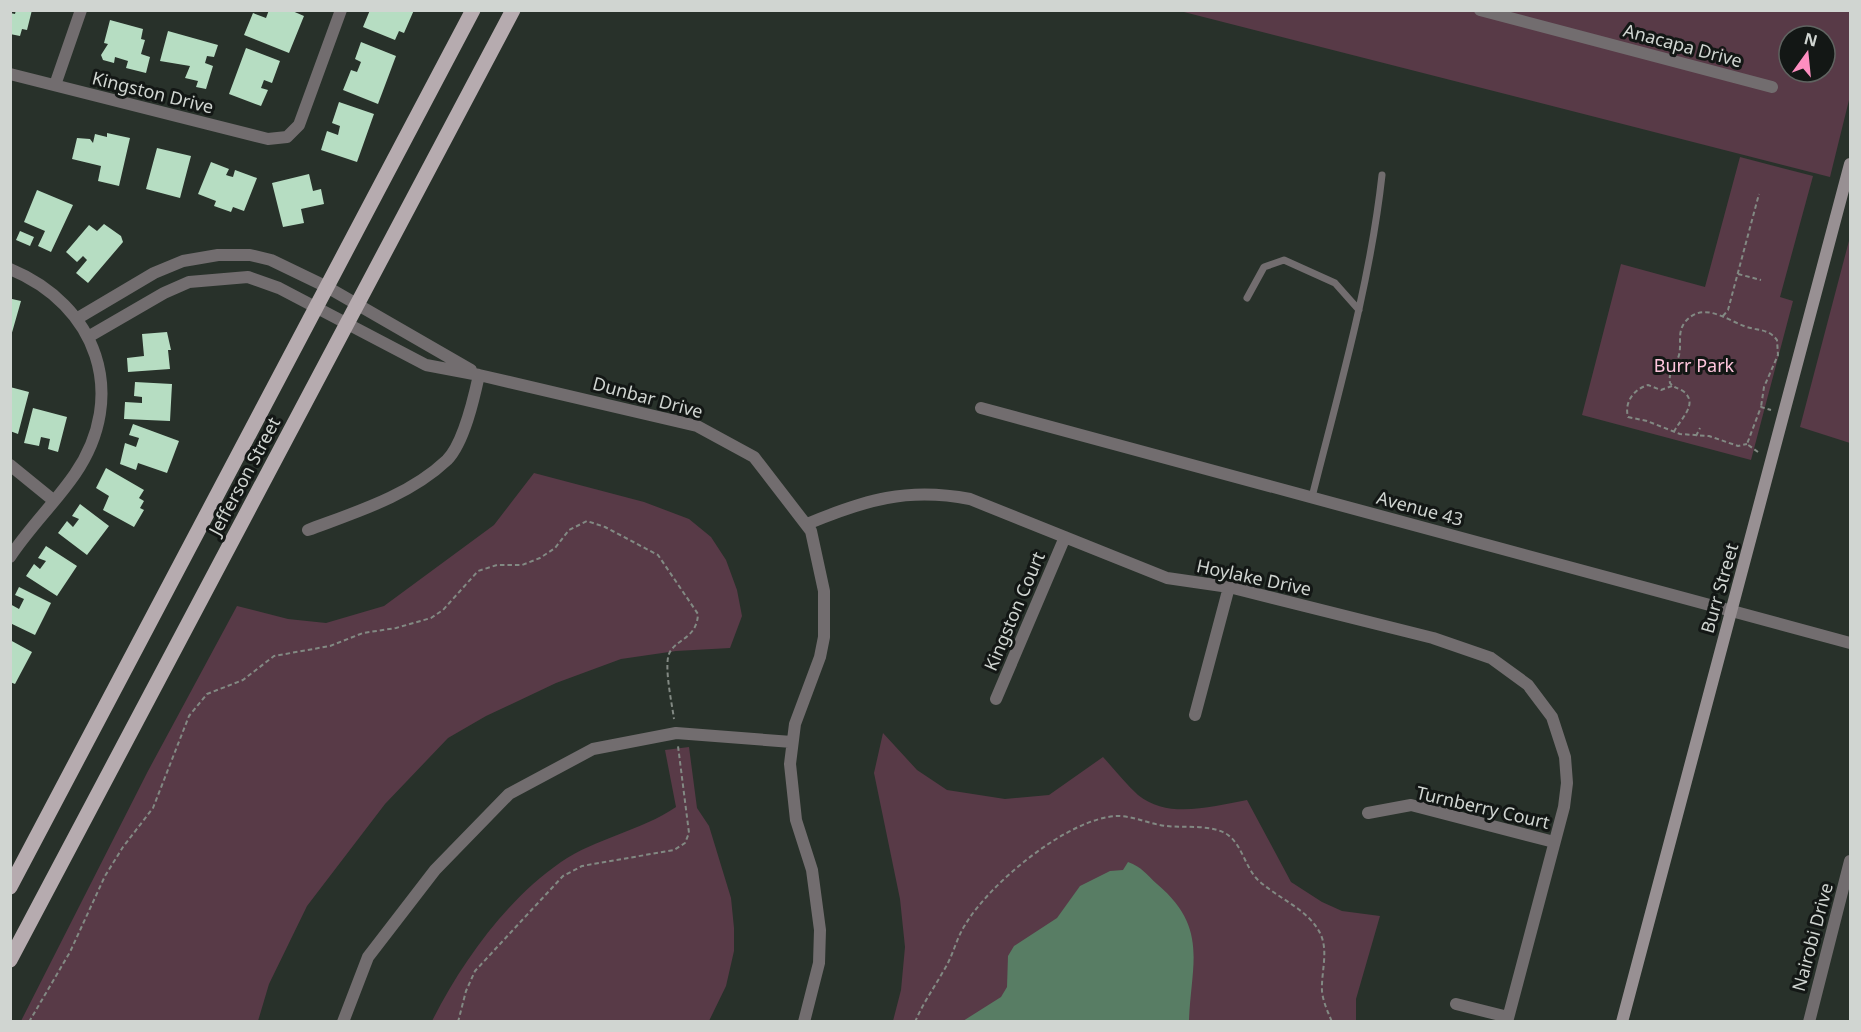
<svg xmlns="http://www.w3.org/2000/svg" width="1861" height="1032" viewBox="0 0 1861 1032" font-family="'Noto Sans',sans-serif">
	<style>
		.green { fill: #583a47; fill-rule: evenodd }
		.water { fill: #587d64 }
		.building { fill: #b6ddc2 }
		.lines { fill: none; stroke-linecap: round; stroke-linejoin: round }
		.path { stroke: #828983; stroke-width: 2; stroke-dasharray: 4.5 3; stroke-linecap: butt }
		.lane { stroke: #726d6f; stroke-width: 7 }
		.street { stroke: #726d6f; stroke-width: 12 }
		.secondary { stroke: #989093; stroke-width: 12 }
		.primary { stroke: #b6abaf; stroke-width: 15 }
		.labels { text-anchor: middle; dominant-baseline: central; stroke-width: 6; stroke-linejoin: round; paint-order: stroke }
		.street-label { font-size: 18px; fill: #d0d5d1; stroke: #131715 }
		.park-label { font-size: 18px; fill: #fdc5dc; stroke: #131715 }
	</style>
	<rect width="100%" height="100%" fill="#28312a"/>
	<path class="green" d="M1180,11H1850V96L1830,177ZM1789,36H1825V72H1789Z
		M1740,157L1813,176L1780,297L1793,301L1751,460L1582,415L1621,264L1705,287Z
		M1850,237V443L1800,427Z
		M534,473L644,502L689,519L711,537L726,560L737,590L742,616L730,648L676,651L621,659L556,683L486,716L448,738L385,804L307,906L269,984L258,1021H21L148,771L237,606L288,619L326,623L384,606L494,525Z
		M883,733L917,770L947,790L1005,799L1049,795L1103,757C1115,770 1126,784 1138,795C1169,820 1212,806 1247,800L1291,882L1322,902L1342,911L1380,916L1356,999V1021H893L901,990L905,947L900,899L874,773Z
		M689,747L697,808L709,826L731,898L734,928V951L726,986L709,1021H432C462,962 505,901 561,862C596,838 641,831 676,807L665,750Z"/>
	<path class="water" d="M1128,862C1142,867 1146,874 1157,884C1209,928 1191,964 1189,1021H963L1001,997L1007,987L1008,956L1014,946L1057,918L1080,886L1110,871L1123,870Z"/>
	<path class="building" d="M16,10H32L27,30L22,29L20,36L10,34V13L15,14Z
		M269,10H290L304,16L289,53L244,35L253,13L266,18Z
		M370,10H414L404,33L399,31L395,40L363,27Z
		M110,20L143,29L141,39L145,40L141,54L150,57L146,73L126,68L128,61L115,57L114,63L103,60L101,55L108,44L104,43Z
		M168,31L218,45L214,57L207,56L205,63L213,66L206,89L196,87L198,81L185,78L190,66L160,61Z
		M361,42L396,56L378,104L343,90L351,70L357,72L361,62L355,59Z
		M246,48L280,61L272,83L264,80L261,88L268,90L261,106L229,94Z
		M339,102L374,114L357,162L321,150L327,131L338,135L340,126L332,123Z
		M107,133L130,138L119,186L98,181L101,166L72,159L77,138L90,139L93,143L95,134L107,137Z
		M157,148L191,156L180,198L146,189Z
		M211,162L229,169L226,175L229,176L233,177L235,170L257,178L244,211L233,207L231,212L214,206L216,201L198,194Z
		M309,174L313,191L321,189L324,204L301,209L304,223L283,227L272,183Z
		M37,190L73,205L51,252L38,246L45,231L24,222Z
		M104,224L121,236L123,242L88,283L76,273L87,260L83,256L77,262L66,252L89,225L97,231Z
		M20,231L34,237L30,246L16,240Z
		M12,299L21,301L11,336L10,305Z
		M167,332L171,350H168L170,369L128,372L127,358L144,356L142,334Z
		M135,382L172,384L170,421L124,419L125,402L142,403V397L134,396Z
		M10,387L29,392L18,434L10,431Z
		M33,408L67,417L58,452L48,449L50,439L41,437L39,446L24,443Z
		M133,424L179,441L167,473L138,463L136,470L120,464L125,443L136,447L139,438L129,435Z
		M106,468L144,490L139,498L144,501L140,508L144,510L134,527L103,510L109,496L96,488Z
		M80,504L109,526L87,555L58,533L67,521L73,527L79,519L72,516Z
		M46,546L77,566L57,596L26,576L34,564L40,569L46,561L38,558Z
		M19,587L51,603L35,635L10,623V604L19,609L24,599L15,595Z
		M10,640L32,652L15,684L10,682Z"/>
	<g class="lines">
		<path class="path" d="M1738,274L1761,280
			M1723,316L1728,310L1759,194
			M1672,386L1661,390L1648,385C1634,389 1624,402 1628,417L1647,421L1680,434L1709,436L1738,446L1747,444
			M1674,432C1679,420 1700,404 1683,391C1678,388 1674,388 1670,383C1668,372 1675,367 1678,358C1683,346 1676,334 1685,322C1703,301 1725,319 1744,326C1757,331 1768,328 1777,340L1778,355L1764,387L1761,407
			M1696,436L1700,428
			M1758,452L1747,444L1761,407L1771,410
			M29,1022L70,952L105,876L123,847L153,808L189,716L207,694L243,680L274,656L330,646L363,633L396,628L431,618L443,610L478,571L497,565H522L540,558L555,548L569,530L587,521L605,527L658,555L698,614C697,639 675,639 669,654C664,667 672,704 674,719
			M458,1022L466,991L475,971L563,876L582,866L674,850L685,843L689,833L678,746
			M915,1022C923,1003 934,988 944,970C953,956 956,939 965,925C989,884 1068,818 1117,816C1134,816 1149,824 1166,826C1184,828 1213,824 1228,835C1242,845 1245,867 1258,880C1277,898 1308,909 1320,933C1329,951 1321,972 1322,991C1323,1002 1328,1012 1332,1022"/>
		<path class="lane" d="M1247,298L1264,267L1284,260L1335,283L1359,310
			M1312,497C1339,390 1370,284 1382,175"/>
		<path class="street" d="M1480,10L1772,87
			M10,74L268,139L287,137L299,125L341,10
			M55,85L81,10
			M10,269C97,305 129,395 75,474C55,503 29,528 10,557
			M78,318L154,273L183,261L218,255H250L271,260L327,287L471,370
			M88,337L164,293L189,282L248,277L279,288L426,365L479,375L697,426L754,457L811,531L824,591V637L820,657L795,724L790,764L796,820L812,870L820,930L819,963L804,1022
			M981,408L1850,643
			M10,465L53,500
			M807,524C865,500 907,487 970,499L1167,578L1229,587L1433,638L1491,658L1528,685L1552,717L1565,757L1567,783L1564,807L1507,1022
			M308,530C356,512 409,496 447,460C464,443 474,398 479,375
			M996,699L1065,537
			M1195,715L1229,587
			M1368,813L1411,805L1554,842
			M1456,1004L1508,1017
			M343,1022L368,957L435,870L509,794L593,749L676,733L792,742
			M1809,1022L1850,861"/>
		<path class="secondary" d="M1622,1022L1850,164"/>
		<path class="primary" d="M10,887L473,10
			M10,960L513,10"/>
	</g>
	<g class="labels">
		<g class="street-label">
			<text transform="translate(1683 45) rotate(15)">Anacapa Drive</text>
			<text transform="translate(153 92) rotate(14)">Kingston Drive</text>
			<text transform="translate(648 397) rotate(15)">Dunbar Drive</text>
			<text transform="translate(244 476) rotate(-62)">Jefferson Street</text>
			<text transform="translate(1420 508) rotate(15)">Avenue 43</text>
			<text transform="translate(1254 577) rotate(12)">Hoylake Drive</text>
			<text transform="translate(1719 588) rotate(-74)">Burr Street</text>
			<text transform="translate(1014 611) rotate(-67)">Kingston Court</text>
			<text transform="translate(1483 807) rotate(13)">Turnberry Court</text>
			<text transform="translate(1812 937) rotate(-75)">Nairobi Drive</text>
		</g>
		<g class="park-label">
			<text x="1694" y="365">Burr Park</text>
		</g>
	</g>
	<rect width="1861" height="1032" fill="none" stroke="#d0d5d1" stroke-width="24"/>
	<g transform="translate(1807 54) rotate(15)"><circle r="28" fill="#131715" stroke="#5f6360" stroke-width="1.5"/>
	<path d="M0-4.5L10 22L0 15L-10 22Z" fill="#fd8ec0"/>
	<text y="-9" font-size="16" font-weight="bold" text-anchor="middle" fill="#d0d5d1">N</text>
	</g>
</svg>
